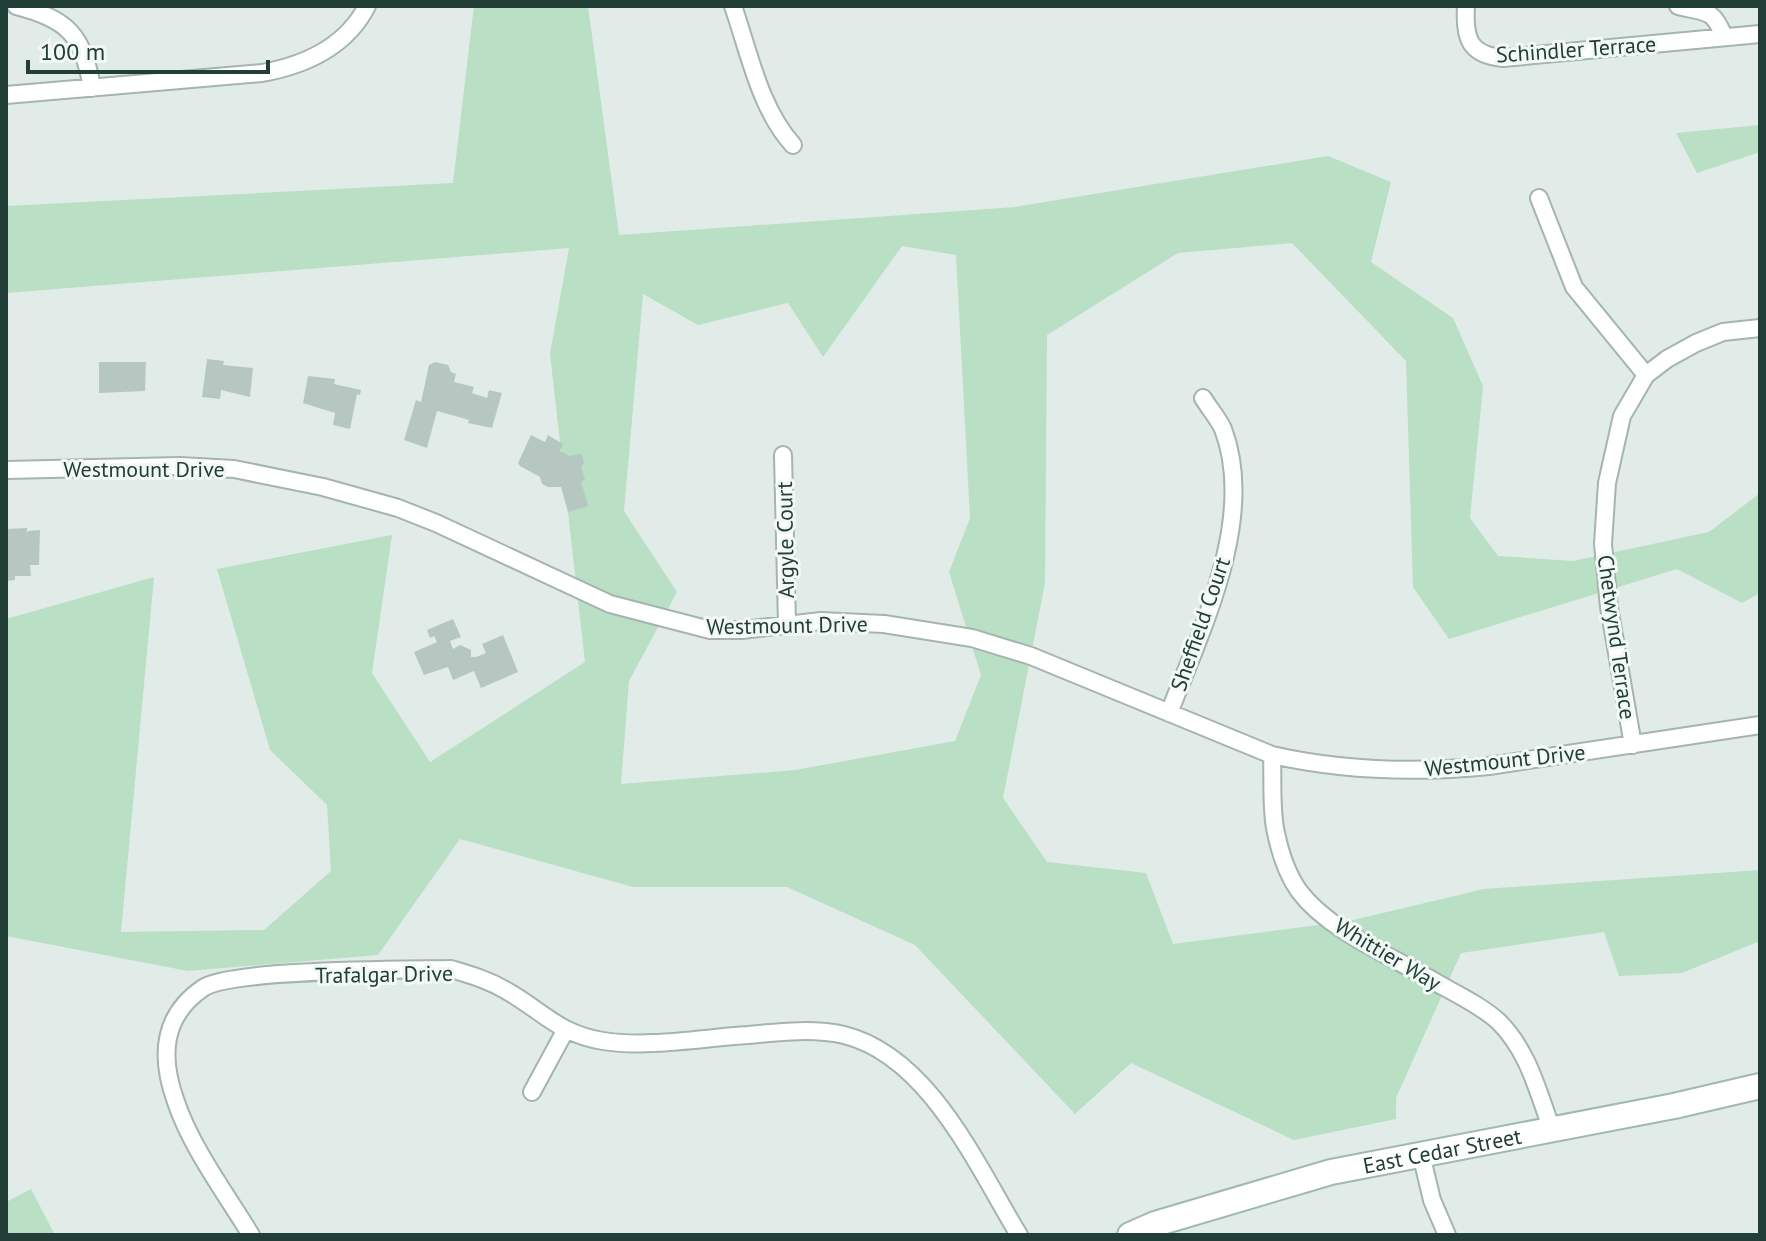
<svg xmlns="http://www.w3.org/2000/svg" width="1766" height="1241" viewBox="0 0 1766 1241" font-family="'PT Sans',sans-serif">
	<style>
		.green { fill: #b9dfc4; fill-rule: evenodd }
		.building { fill: #b6c7c1 }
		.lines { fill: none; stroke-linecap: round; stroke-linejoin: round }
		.street-casing { stroke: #a4b4af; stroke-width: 20 }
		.secondary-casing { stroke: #9fb9b0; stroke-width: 28 }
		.street { stroke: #fff; stroke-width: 16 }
		.secondary { stroke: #fff; stroke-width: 24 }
		.labels { text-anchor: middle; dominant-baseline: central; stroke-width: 6; stroke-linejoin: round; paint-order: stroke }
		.street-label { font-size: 22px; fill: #213e37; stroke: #f2f9f5 }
	</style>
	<rect width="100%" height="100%" fill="#e1ece8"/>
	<path class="green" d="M474,6H588L619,235L1015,207L1328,156L1391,182L1371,262L1453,318L1483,386L1470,518L1498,556L1573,561L1709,532L1760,493V593L1742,603L1677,569L1449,639L1413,587L1406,361L1292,243L1178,253L1047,335L1045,583L1003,798L1047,862L1146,873L1173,944L1349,921L1484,889L1760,870V941L1682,973L1619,976L1604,932L1461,953L1396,1098V1119L1294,1140L1131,1063L1075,1114L915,945L787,887H633L460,839L378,955L188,971L6,936V619L154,577L121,932L264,930L331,871L327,805L270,750L217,569L392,535L372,673L430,762L585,662L550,354L569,248L6,293V206L453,183ZM902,246L956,255L970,518L949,572L981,675L955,741L795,770L621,784L629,681L677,592L624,511L643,294L698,325L788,303L823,357Z
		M1760,125V152L1697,173L1676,133Z
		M31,1189L55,1235H6V1202Z"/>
	<path class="building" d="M207,359L224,361L223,365L253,368L250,397L221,390L220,399L202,397Z
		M99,362H146L145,391L99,393Z
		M435,362L448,365L451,372L456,374L454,382L474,387L472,393L487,398L489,390L502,393L492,428L468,423L469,420L437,411L427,448L404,440L416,400L421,402L429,365Z
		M308,376L335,379L334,384L361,390L360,395L357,394L350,429L333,425L335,413L303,403Z
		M531,435L545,442L548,435L563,444L560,451L569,456L582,454L584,463L581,466L585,480L581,481L588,506L568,512L561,487H548L542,484L540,477L520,466L518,463Z
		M27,528V533L28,531L40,530L39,565H30L31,576H15V580L6,581V529Z
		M453,619L461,637L450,641L453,649L460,645L471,650V657H476L486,653L482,644L503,635L518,672L481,688L474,671L453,680L448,667L424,675L414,652L437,642L434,636L430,638L427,630Z"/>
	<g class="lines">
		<defs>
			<path id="street" d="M16,6C68,19 83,35 92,88
				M733,6C749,52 760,109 793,145
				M1466,6C1464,38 1469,55 1503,58L1760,34
				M1678,6C1706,13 1713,8 1724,37
				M6,95L262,73C306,65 346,47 367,6
				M1539,198L1574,287L1646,375
				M783,455L787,625
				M6,470L180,466L234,469L323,487L398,508L436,523L610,604L710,630H742L821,621L884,624L972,638L1031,656L1272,755C1343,771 1417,773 1489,766L1760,725
				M1169,713C1201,631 1257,518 1223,429C1218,418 1209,408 1203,398
				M1633,745L1609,607L1603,544L1607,483L1622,416L1646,375L1667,359L1696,343L1723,332L1760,328
				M1272,755C1273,779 1271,805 1275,828C1279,849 1287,874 1299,891C1328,930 1389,955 1430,979C1452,992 1479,1004 1498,1021C1528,1050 1538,1092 1552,1130
				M532,1092L565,1031
				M1421,1154L1432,1200L1447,1235
				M251,1235C226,1194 191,1147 176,1102C160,1058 161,1017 203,988C230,969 408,970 451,969C471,975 489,980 507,991C544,1012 557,1033 603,1041C647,1048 702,1038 748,1035C779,1032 813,1028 844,1035C929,1056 977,1166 1019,1235"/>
			<g id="secondary">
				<path id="s1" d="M1130,1235L1155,1224L1331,1172L1674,1106L1760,1086"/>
			</g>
		</defs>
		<use href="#street" class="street-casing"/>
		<use href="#secondary" class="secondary-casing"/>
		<use href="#street" class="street"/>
		<use href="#secondary" class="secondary"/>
	</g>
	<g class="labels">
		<g class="street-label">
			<text transform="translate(1576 49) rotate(-4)">Schindler Terrace</text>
			<text x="144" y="469">Westmount Drive</text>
			<text transform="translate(785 540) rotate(-91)">Argyle Court</text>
			<text transform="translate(1200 624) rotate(-71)">Sheffield Court</text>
			<text transform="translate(787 625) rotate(-1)">Westmount Drive</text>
			<text transform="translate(1617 637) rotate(82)">Chetwynd Terrace</text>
			<text transform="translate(1505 760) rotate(-6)">Westmount Drive</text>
			<text transform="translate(1388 954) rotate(31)">Whittier Way</text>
			<text transform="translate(384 974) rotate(-1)">Trafalgar Drive</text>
			<text stroke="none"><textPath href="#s1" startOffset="324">East Cedar Street</textPath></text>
		</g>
	</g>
	<rect width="1766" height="1241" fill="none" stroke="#213e37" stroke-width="16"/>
	<path d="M28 60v12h240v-12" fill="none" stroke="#213e37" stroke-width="4"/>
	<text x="40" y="60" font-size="24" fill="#213e37" stroke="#f2f9f5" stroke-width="6" paint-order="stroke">100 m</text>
</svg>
